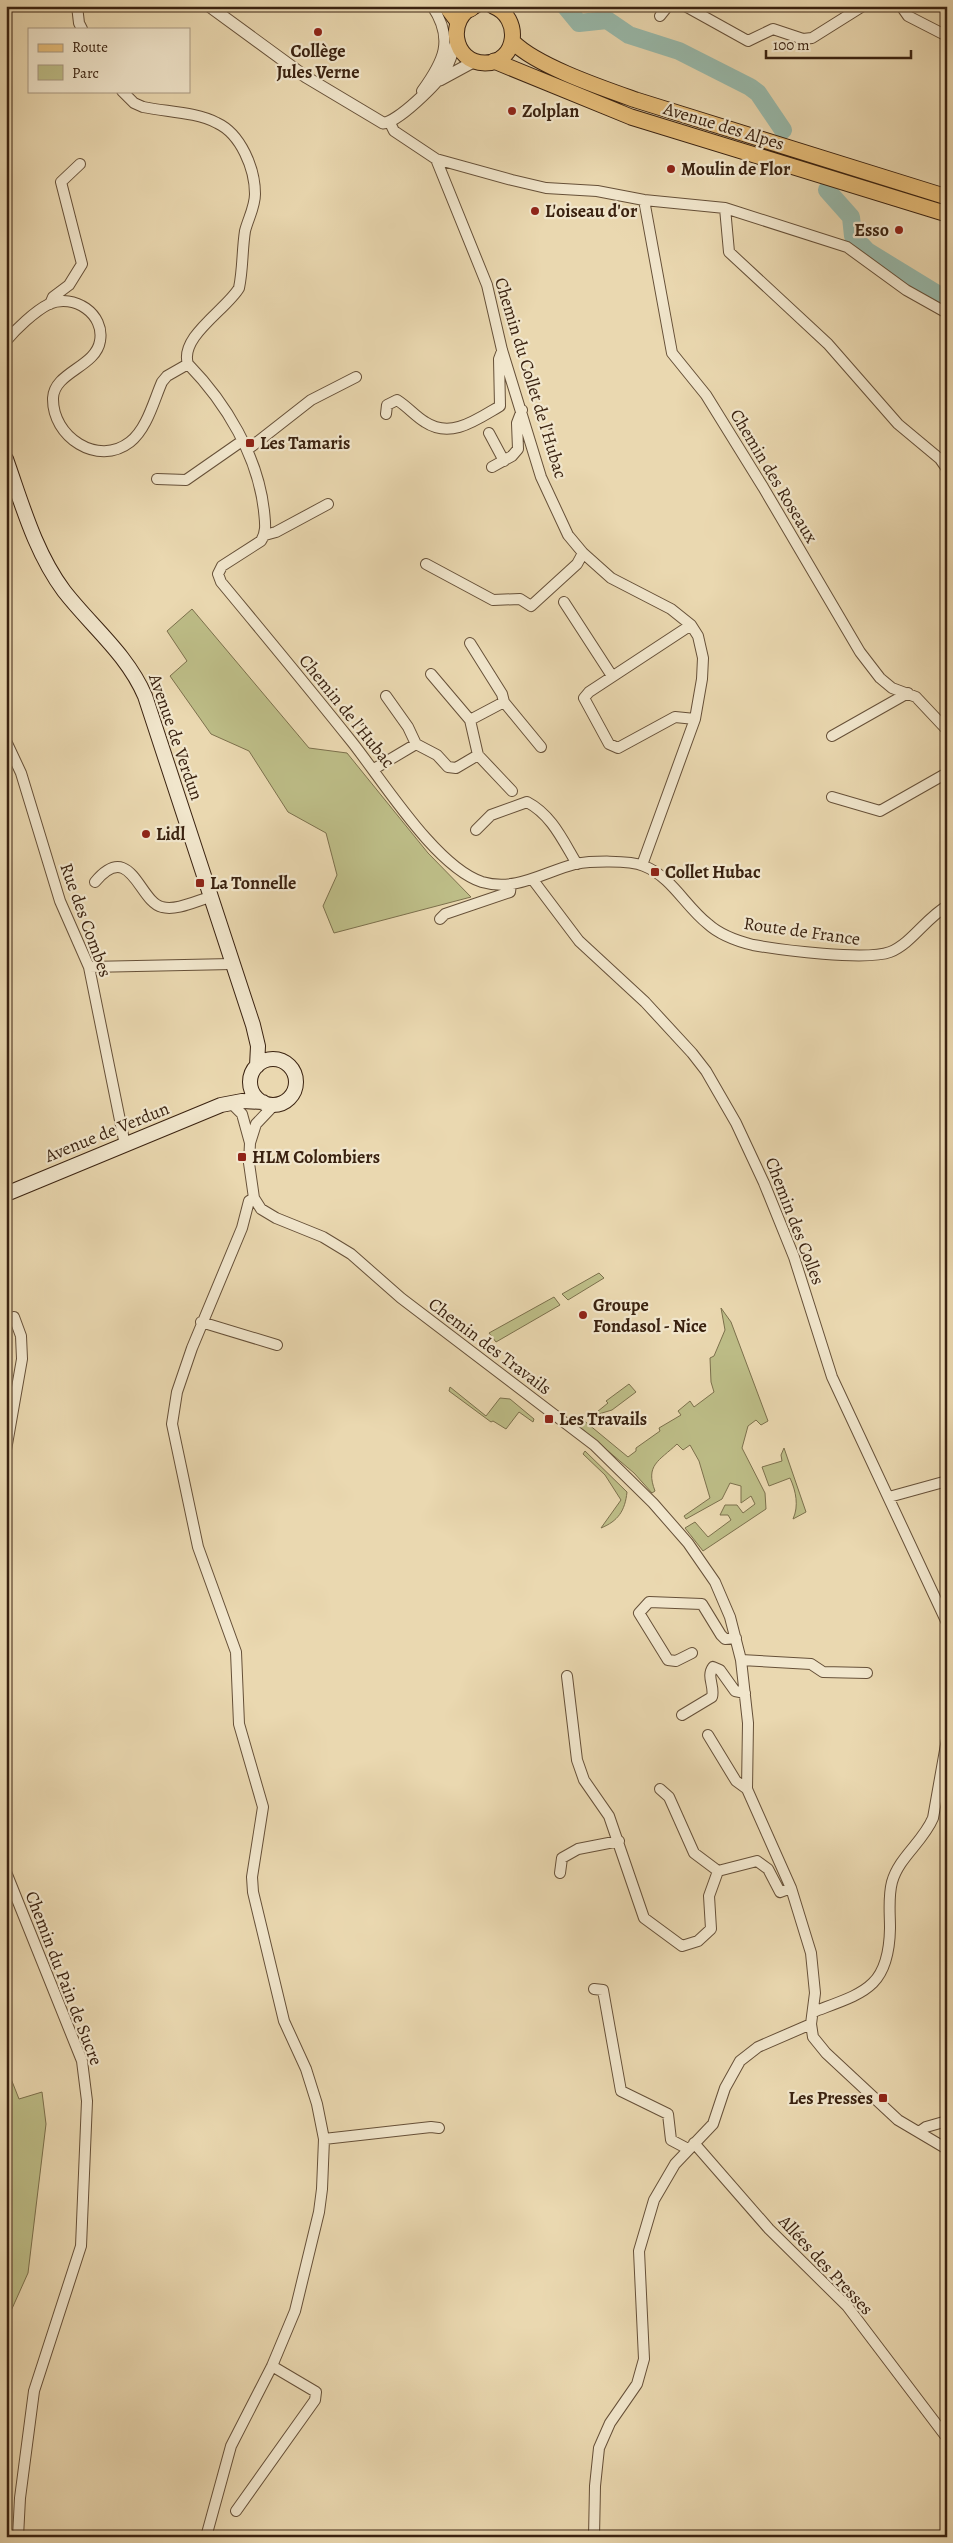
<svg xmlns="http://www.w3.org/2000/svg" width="953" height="2543" viewBox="0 0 953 2543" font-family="Alegreya,serif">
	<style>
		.green { fill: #bdbd87; stroke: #7c704c }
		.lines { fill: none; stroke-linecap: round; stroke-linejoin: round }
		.river { stroke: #98baac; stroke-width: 18 }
		.minor-casing { stroke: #665038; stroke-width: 12 }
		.tertiary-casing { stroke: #665038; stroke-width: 13 }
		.secondary-casing { stroke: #3a2210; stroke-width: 16 }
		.primary-casing { stroke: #3a2210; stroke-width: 17 }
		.motorway-casing { stroke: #3a2210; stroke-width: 19 }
		.minor { stroke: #f1e6cc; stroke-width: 10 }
		.tertiary { stroke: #f1e6cc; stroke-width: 11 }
		.secondary { stroke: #f1e6cc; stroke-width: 14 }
		.primary { stroke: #e5bc78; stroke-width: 15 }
		.motorway { stroke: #e5bc78; stroke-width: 18 }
		.poi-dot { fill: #8f2418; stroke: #f1e6cc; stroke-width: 2 }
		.labels { text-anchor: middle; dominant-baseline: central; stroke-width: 4.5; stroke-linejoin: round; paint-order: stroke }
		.poi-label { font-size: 18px; font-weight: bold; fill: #3a2210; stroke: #f1e6cc; text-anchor: start }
		.street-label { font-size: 18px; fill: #3a2210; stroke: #f1e6cc }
	</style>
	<rect width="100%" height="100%" fill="#ead8b0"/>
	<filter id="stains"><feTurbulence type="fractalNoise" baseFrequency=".004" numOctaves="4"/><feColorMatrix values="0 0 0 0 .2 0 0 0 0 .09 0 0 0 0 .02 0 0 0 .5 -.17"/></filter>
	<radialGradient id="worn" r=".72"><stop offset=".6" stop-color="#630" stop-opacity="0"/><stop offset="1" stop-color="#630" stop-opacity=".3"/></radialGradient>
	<path class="green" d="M192,609L309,748L347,753L428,853L471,897L334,933L323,906L337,875L326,833L288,812L249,751L211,734L170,676L187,661L167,631Z
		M599,1273L604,1278L568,1300L562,1294Z
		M554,1297L560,1305L496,1342L489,1333Z
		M721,1308L731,1322L768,1421L761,1425L756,1420L748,1426L742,1448L765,1493L766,1509L703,1551L685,1528L695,1522L708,1537L731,1520L728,1515H720L725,1505H737L743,1513L755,1504L751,1496L741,1503V1486L730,1483L722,1499L686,1519L684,1516L710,1498L699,1461L690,1445L683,1450L677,1444C659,1461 645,1465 655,1491L652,1493L634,1473L568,1417L582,1419L628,1457L636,1451V1448L660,1431L659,1428L681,1415L678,1411L690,1401L694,1407L714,1392L711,1382L710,1358L714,1356L725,1330Z
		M629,1384L636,1392L612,1410L592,1416L608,1403L606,1401Z
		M450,1387L486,1416L500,1398L510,1399L534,1419L533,1422L519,1412L506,1429L493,1421L491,1422L449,1391Z
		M784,1448L806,1512L793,1519C799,1506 796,1491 790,1478L769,1486L762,1467L782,1461L781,1455Z
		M585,1451L627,1492C625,1511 618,1521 601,1528L621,1500L605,1475L583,1454Z
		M6,2066L19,2099L42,2092L46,2124L28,2273L6,2322Z"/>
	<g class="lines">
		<path class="river" d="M565,6L579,23L607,20L629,35L679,51L750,87L758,93L783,130
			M827,190L851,217L853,236L867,251L947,300"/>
		<defs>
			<path id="minor" d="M77,6L79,23L82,29
				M685,6L748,41L773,29L803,39L812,38L863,6
				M901,6L908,16L947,36
				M660,16L668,6
				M122,91L134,103L143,107C167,112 196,112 217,123C241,134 255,169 255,194C255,207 248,219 245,231C242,250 243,269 239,288C227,309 179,337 188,364C226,403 258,456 264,511C265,522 267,531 261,541L222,566L218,574L221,582C265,635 309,688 352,742C383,781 436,867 482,882C516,892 544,872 575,864C591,861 629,860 644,866C672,877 685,906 708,924C720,935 737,941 753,945C781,950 866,961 890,952C911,944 926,918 947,906
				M422,91C443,62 455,40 432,6
				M390,123L394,131L436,159L512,180L546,188L597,191L644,200L725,208L847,247L906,290L947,313
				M436,159L487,285L502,350L541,477L568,535L583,553L611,578L671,609L691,625L698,636L703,658L702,679L695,719L642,865
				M644,200L672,353L706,395L763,487L860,652L880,678L892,688L916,697L947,730
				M725,208L729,252L828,344L898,424L940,459L947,469
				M50,304L53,297L69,285L82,264L61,182L80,164
				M6,341C16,329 35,311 49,304C74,293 105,314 100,341C96,367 54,372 53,398C52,437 98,467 130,442C147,429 154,400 162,382L167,376L188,364
				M386,414L387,405L397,400C408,407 415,416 425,422C451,439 476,420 500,406L499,359L502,351
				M489,433L504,461
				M247,450L311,400L356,377
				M492,467L512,456L518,449L517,423L522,410
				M157,479L186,480L242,441
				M265,535L276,532L328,504
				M426,564L493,600L520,599L531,606L577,564L583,553
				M564,602L612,676
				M691,625L589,692L584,698L609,744L618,748L675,717L695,719
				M470,643L502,694L504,702
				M431,674L470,720L478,755L512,791
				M470,720L504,702L541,747
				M832,736L908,693
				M6,741L21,773L60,901L89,967L125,1145
				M416,744L437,755L448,767L456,768L478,755
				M374,769L416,744L408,727L386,696
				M832,797L880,811L947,773
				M476,830L491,815L527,802C552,815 563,841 577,864
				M533,880L579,941L645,1002L692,1053L706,1071L736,1123L764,1183L794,1257L832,1377L947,1623
				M95,882C131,839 139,902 162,907C176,911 196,901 210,897
				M440,919L445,914L510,892L511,884
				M89,967L232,964
				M231,1103L242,1114L250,1143
				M274,1105L256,1124L250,1143L249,1163L254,1198L261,1209L276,1218L323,1237L351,1254L401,1298L594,1445L653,1503L688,1543L715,1582L730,1617L741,1660L748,1723L747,1789L791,1888L811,1953L815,1993L811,2024L813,2037L826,2053L898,2120L947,2149
				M201,1322L277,1345
				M6,1450L22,1359L21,1336L14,1317
				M889,1497L947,1481
				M692,1653L676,1661L668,1660L639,1613L649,1602L702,1604L721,1635L725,1639L736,1638
				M741,1660L811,1664L823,1672L867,1673
				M567,1676L577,1760L584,1780L609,1816L644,1918L682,1946L698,1941L711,1929L709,1896L718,1871L757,1861L768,1869L780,1892L791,1888
				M682,1715L712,1697C715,1686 706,1677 713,1667L720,1670L735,1691L745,1693
				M708,1735L736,1781L747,1789
				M660,1789L669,1797L694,1853L718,1871
				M6,1872L82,2061L87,2101L81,2246L34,2391L20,2498L18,2537
				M560,1873L562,1858L578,1849L619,1841
				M594,1989L603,1990L621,2091L668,2114L671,2140L688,2149
				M813,2012C863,1993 889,1989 890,1928C890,1913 888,1897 892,1882C899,1857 923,1842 933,1818L947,1739
				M919,2132L926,2127L947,2121
				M324,2139L431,2127L439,2128
				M694,2143L769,2229L847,2306L947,2438
				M236,2511L315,2400L316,2392L272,2366
				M206,2537L231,2446L272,2366L295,2311L319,2212L322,2189L324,2139L317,2104L306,2069L284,2021L253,1892L252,1877L263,1807L239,1724L236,1652L198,1547L172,1424L177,1392L192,1348L242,1228L249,1201L254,1198
				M594,2537L595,2486L599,2448L610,2423L637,2384L644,2359L639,2251L654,2200L675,2164L713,2124L725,2088L740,2061L758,2047L811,2024"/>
			<path id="tertiary" d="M209,6L306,77L383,123C396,124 438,83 445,70C450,61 453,51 456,41
				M440,80L475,61"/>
			<path id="secondary" d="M6,459C22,504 35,552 64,591C92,627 127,654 145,696L253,1025L258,1046L257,1066
				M250 1082a23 23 0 1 1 46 0a23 23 0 1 1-46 0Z
				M6,1194L221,1105L242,1101L263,1102"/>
			<path id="primary" d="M446,6L458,22
				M475,6C446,17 452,63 485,63C518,63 522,17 493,6
				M513,42C537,66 602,88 636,100L947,197
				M494,61L631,117L947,214"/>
			<path id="motorway" d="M468,6L470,8"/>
		</defs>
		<use href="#minor" class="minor-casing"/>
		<use href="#tertiary" class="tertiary-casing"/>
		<use href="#secondary" class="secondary-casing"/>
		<use href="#primary" class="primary-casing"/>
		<use href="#motorway" class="motorway-casing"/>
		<use href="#minor" class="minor"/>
		<use href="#tertiary" class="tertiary"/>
		<use href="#secondary" class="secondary"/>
		<use href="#primary" class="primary"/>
		<use href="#motorway" class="motorway"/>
	</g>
	<g class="poi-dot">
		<circle cx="318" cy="32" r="5"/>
		<circle cx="512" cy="111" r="5"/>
		<circle cx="671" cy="169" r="5"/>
		<circle cx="535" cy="211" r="5"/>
		<circle cx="899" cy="230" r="5"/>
		<rect x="245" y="438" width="10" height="10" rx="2.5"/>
		<circle cx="146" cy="834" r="5"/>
		<rect x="650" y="867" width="10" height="10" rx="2.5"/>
		<rect x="195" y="878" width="10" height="10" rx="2.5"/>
		<rect x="237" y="1152" width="10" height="10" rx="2.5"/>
		<circle cx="583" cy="1315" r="5"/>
		<rect x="544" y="1414" width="10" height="10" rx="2.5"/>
		<rect x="878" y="2093" width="10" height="10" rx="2.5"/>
	</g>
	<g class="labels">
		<g class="poi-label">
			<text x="318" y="51" text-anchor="middle">Collège<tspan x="318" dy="21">Jules Verne</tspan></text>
			<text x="522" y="111">Zolplan</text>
			<text x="681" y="169">Moulin de Flor</text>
			<text x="545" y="211">L'oiseau d'or</text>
			<text x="889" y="230" text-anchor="end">Esso</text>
			<text x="260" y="443">Les Tamaris</text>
			<text x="156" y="834">Lidl</text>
			<text x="665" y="872">Collet Hubac</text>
			<text x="210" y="883">La Tonnelle</text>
			<text x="252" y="1157">HLM Colombiers</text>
			<text x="593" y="1305">Groupe<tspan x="593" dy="21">Fondasol - Nice</tspan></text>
			<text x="559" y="1419">Les Travails</text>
			<text x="873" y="2098" text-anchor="end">Les Presses</text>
		</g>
		<g class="street-label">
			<text transform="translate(724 126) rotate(17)">Avenue des Alpes</text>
			<text transform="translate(531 378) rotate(73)">Chemin du Collet de l'Hubac</text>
			<text transform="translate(774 476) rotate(59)">Chemin des Roseaux</text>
			<text transform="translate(347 711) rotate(51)">Chemin de l'Hubac</text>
			<text transform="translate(176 737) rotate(71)">Avenue de Verdun</text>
			<text transform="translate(86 920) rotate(70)">Rue des Combes</text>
			<text transform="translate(802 931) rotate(8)">Route de France</text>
			<text transform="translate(107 1132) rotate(-22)">Avenue de Verdun</text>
			<text transform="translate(795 1221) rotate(69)">Chemin des Colles</text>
			<text transform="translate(490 1346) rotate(37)">Chemin des Travails</text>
			<text transform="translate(64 1978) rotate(69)">Chemin du Pain de Sucre</text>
			<text transform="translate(826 2265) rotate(47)">Allées des Presses</text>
		</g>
	</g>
	<rect width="953" height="2543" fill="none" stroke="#ead8b0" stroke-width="25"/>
	<rect x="8" y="8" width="938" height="2528" fill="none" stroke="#3a2210" stroke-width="2.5"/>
	<rect x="12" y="12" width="928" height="2518" fill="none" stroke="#3a2210"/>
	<rect x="28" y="28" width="162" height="65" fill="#f1e6cc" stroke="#a89881"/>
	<rect x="38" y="44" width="25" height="8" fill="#e5bc78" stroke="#a89881"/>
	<text x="72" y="52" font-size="15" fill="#3a2210">Route</text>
	<rect x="38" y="65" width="25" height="15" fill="#bdbd87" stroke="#a89881"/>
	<text x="72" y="78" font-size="15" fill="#3a2210">Parc</text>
	<path d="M766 50v8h145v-8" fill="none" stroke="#3a2210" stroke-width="2.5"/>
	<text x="773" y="50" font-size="15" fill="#3a2210" stroke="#f1e6cc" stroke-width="4" paint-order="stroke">100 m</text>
	<rect width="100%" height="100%" filter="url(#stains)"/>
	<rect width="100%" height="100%" fill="url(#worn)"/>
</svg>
